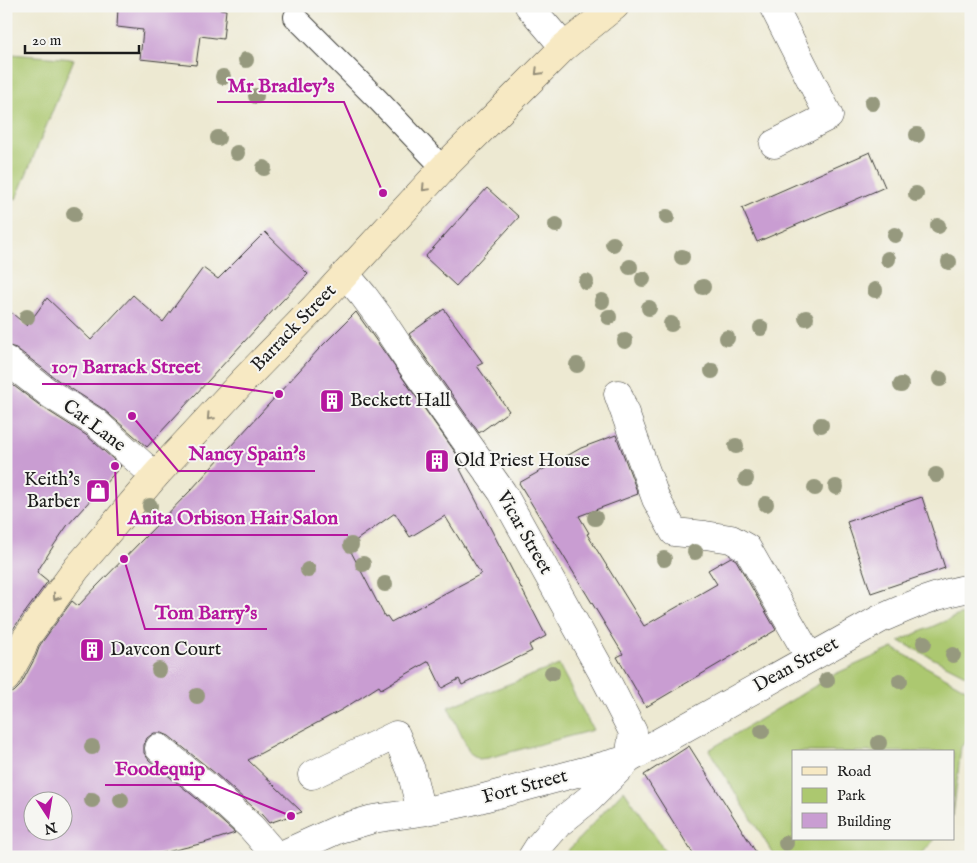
<svg xmlns="http://www.w3.org/2000/svg" width="977" height="863" viewBox="0 0 977 863" font-family="'IM FELL English',serif">
	<style>
		.green { fill: #acc86f; stroke: #647246 }
		.building { fill: #c99dd2; fill-rule: evenodd }
		.lines { fill: none; stroke-linecap: round; stroke-linejoin: round }
		.pedestrian-casing { stroke: #3b3b37; stroke-width: 24 }
		.minor-casing { stroke: #3b3b37; stroke-width: 29 }
		.secondary-casing { stroke: #3b3b37; stroke-width: 29 }
		.pedestrian { stroke: #fff; stroke-width: 22 }
		.minor { stroke: #fff; stroke-width: 28 }
		.secondary { stroke: #f7e9c3; stroke-width: 28 }
		.tree { fill: #96997e }
		.oneway { stroke: #948d78 }
		.labels { text-anchor: middle; dominant-baseline: central; stroke-width: 4; stroke-linejoin: round; paint-order: stroke }
		.street-label { font-size: 19px; fill: #1c1c1c; stroke: #f6f6f2 }
		.poi-label { font-size: 19px; fill: #1c1c1c; stroke: #f6f6f2; text-anchor: start }
		.leader { fill: none; stroke: #b5179e; stroke-width: 2 }
		.callout-dot { fill: #b5179e; stroke: #f6f6f2; stroke-width: 2 }
		.callout-label { font-size: 20px; text-anchor: middle; font-weight: bold; fill: #b5179e; stroke: #f6f6f2; stroke-width: 4; stroke-linejoin: round; paint-order: stroke }
	</style>
	<rect width="100%" height="100%" fill="#f6f6f2"/>
	<filter id="ink" filterUnits="userSpaceOnUse"><feTurbulence type="fractalNoise" baseFrequency=".02" numOctaves="2"/><feDisplacementMap in="SourceGraphic" scale="10" xChannelSelector="R" yChannelSelector="G"/><feConvolveMatrix kernelMatrix="1 2 1 2 8 2 1 2 1" color-interpolation-filters="sRGB"/></filter>
	<filter id="wash" filterUnits="userSpaceOnUse"><feTurbulence type="fractalNoise" baseFrequency=".0096" numOctaves="4" result="noise"/><feDisplacementMap in="SourceGraphic" scale="20" xChannelSelector="R" yChannelSelector="G"/><feGaussianBlur stdDeviation="1.12" result="paint"/><feColorMatrix in="noise" values="0 0 0 0 0 0 0 0 0 0 0 0 0 0 0 0 0 1.4 0 .05"/><feComposite in="paint" operator="in"/></filter>
	<g filter="url(#wash)">
		<rect width="100%" height="100%" fill="#ede9d2"/>
		<path class="green" d="M11,54L74,59L16,199L6,194V61Z
			M971,614V678L899,641L959,615Z
			M893,648L971,692V736L961,747L953,816V752H793V839H935L919,857H775L709,750L835,674Z
			M559,665L593,730L488,758L479,759L470,753L448,707Z
			M624,790L669,857H562Z"/>
		<g id="blocks">
			<path class="building" d="M118,6H204L226,10L223,39L200,36L196,65L140,59L143,30L117,27Z
				M870,152L885,187L757,242L742,208Z
				M487,188L519,217L456,286L425,257Z
				M265,232L308,274L280,303L147,447L103,409L59,381L16,348L6,345V308L27,326L47,298L91,340L133,295L163,322L203,268L218,279Z
				M444,309L483,363L477,366L509,411L479,433L409,334Z
				M356,312L465,466L460,469L546,636L529,645L532,651L462,685L459,679L442,688L429,661L381,689L379,686L343,709L248,760L302,812L269,823L262,815L216,774L169,736L162,733H154L147,738L144,745V753L149,760L196,798L235,833L204,843L146,857H6V694L14,692L20,686L36,656L40,645L72,601L78,606L97,586L191,490L318,350ZM395,513L410,537L445,516L481,574L391,622L387,616L385,617L348,546ZM32,800H62V830H32Z
				M6,380L42,407L86,435L121,466L67,526L54,545L37,572L48,581L13,629L6,645Z
				M616,435L638,494L579,516L589,533L587,534L644,626L717,584L708,570L731,557L736,560L776,630L646,707L617,657L623,654L519,483L581,448Z
				M922,497L945,568L871,593L847,522Z
				M689,746L759,857H695L644,775Z"/>
		</g>
	</g>
	<g filter="url(#ink)">
		<use href="#blocks" fill-opacity="0" stroke="#3b3b37" stroke-width="1"/>
		<g class="lines">
			<defs>
				<path id="pedestrian" d="M295,17L379,101L443,168"/>
				<path id="minor" d="M529,6L564,47
					M773,6L829,116L774,144
					M345,274L363,295L380,318L408,360L502,492L602,672L633,732L629,759
					M6,360L50,394L95,422L155,476
					M618,394L656,499L674,532L705,535L731,539L747,548L810,658
					M159,748L206,786L251,827L277,857
					M312,775L396,735L411,770L421,812
					M277,857L339,829L373,819L421,812L472,801L629,759L880,619C909,606 939,593 971,588
					M532,857L539,846L559,823L589,799L628,760"/>
				<path id="secondary" d="M6,678L22,649L26,638L77,568L96,546L155,476L243,381L313,309L443,168L564,47L615,6"/>
			</defs>
			<use href="#pedestrian" class="pedestrian-casing"/>
			<use href="#minor" class="minor-casing"/>
			<use href="#secondary" class="secondary-casing"/>
			<use href="#pedestrian" class="pedestrian"/>
			<use href="#minor" class="minor"/>
			<use href="#secondary" class="secondary"/>
		</g>
		<g class="tree">
			<circle cx="246" cy="60" r="8"/>
			<circle cx="223" cy="77" r="8"/>
			<circle cx="256" cy="96" r="8"/>
			<circle cx="872" cy="103" r="8"/>
			<circle cx="917" cy="135" r="8"/>
			<circle cx="218" cy="138" r="8"/>
			<circle cx="237" cy="153" r="8"/>
			<circle cx="264" cy="168" r="8"/>
			<circle cx="916" cy="194" r="8"/>
			<circle cx="74" cy="214" r="8"/>
			<circle cx="667" cy="217" r="8"/>
			<circle cx="556" cy="225" r="8"/>
			<circle cx="938" cy="226" r="8"/>
			<circle cx="895" cy="235" r="8"/>
			<circle cx="613" cy="244" r="8"/>
			<circle cx="682" cy="257" r="8"/>
			<circle cx="888" cy="259" r="8"/>
			<circle cx="949" cy="262" r="8"/>
			<circle cx="630" cy="267" r="8"/>
			<circle cx="643" cy="279" r="8"/>
			<circle cx="586" cy="282" r="8"/>
			<circle cx="703" cy="287" r="8"/>
			<circle cx="875" cy="290" r="8"/>
			<circle cx="602" cy="301" r="8"/>
			<circle cx="649" cy="308" r="8"/>
			<circle cx="27" cy="317" r="8"/>
			<circle cx="609" cy="317" r="8"/>
			<circle cx="806" cy="318" r="8"/>
			<circle cx="671" cy="324" r="8"/>
			<circle cx="761" cy="328" r="8"/>
			<circle cx="727" cy="338" r="8"/>
			<circle cx="625" cy="341" r="8"/>
			<circle cx="577" cy="365" r="8"/>
			<circle cx="712" cy="371" r="8"/>
			<circle cx="940" cy="379" r="8"/>
			<circle cx="901" cy="385" r="8"/>
			<circle cx="821" cy="425" r="8"/>
			<circle cx="736" cy="446" r="8"/>
			<circle cx="936" cy="475" r="8"/>
			<circle cx="746" cy="479" r="8"/>
			<circle cx="836" cy="487" r="8"/>
			<circle cx="815" cy="488" r="8"/>
			<circle cx="766" cy="504" r="8"/>
			<circle cx="150" cy="506" r="8"/>
			<circle cx="595" cy="518" r="8"/>
			<circle cx="351" cy="545" r="8"/>
			<circle cx="695" cy="552" r="8"/>
			<circle cx="664" cy="559" r="8"/>
			<circle cx="363" cy="564" r="8"/>
			<circle cx="308" cy="570" r="8"/>
			<circle cx="385" cy="584" r="8"/>
			<circle cx="924" cy="643" r="8"/>
			<circle cx="953" cy="655" r="8"/>
			<circle cx="159" cy="670" r="8"/>
			<circle cx="552" cy="673" r="8"/>
			<circle cx="827" cy="680" r="8"/>
			<circle cx="900" cy="681" r="8"/>
			<circle cx="197" cy="696" r="8"/>
			<circle cx="762" cy="731" r="8"/>
			<circle cx="879" cy="743" r="8"/>
			<circle cx="92" cy="747" r="8"/>
			<circle cx="92" cy="800" r="8"/>
			<circle cx="121" cy="800" r="8"/>
			<circle cx="786" cy="843" r="8"/>
		</g>
		<defs><path id="oneway-chevron" d="M-2-3.5L2.5 0L-2 3.5" fill="none" stroke-width="1.6" stroke-linecap="round" stroke-linejoin="round" transform="scale(1.25)"/></defs>
		<g class="oneway">
			<use href="#oneway-chevron" transform="translate(538 72) rotate(135)"/>
			<use href="#oneway-chevron" transform="translate(425 188) rotate(133)"/>
			<use href="#oneway-chevron" transform="translate(210 417) rotate(133)"/>
			<use href="#oneway-chevron" transform="translate(56 597) rotate(126)"/>
		</g>
	</g>
	<defs>
		<symbol id="building-square" viewBox="-11 -11 22 22"><rect x="-9" y="-9" width="18" height="18" rx="4" fill="#b5179e" stroke="#f6f6f2"/><path d="M-4-6H4V6H1V3H-1V6H-4ZM-2.5-4.3h1.7v1.8h-1.7ZM.8-4.3h1.7v1.8H.8ZM-2.5-1h1.7V.8h-1.7ZM.8-1h1.7V.8H.8Z" fill="#fff"/></symbol>
		<symbol id="shop-square" viewBox="-11 -11 22 22"><rect x="-9" y="-9" width="18" height="18" rx="4" fill="#b5179e" stroke="#f6f6f2"/><path d="M-5-2.5h2.3a2.7 3.5 0 0 1 5.4 0H5L5.5 6h-11ZM-1.5-2.5h3a1.5 2.3 0 0 0-3 0Z" fill="#fff"/></symbol>
	</defs>
	<g fill-rule="evenodd">
		<use href="#building-square" x="318" y="387" width="28" height="28"/>
		<use href="#building-square" x="423" y="447" width="28" height="28"/>
		<use href="#shop-square" x="84" y="477" width="28" height="28"/>
		<use href="#building-square" x="78" y="636" width="28" height="28"/>
	</g>
	<g class="labels">
		<g class="street-label">
			<text transform="translate(294 328) rotate(-46)">Barrack Street</text>
			<text transform="translate(94 426) rotate(37)">Cat Lane</text>
			<text transform="translate(524 533) rotate(60)">Vicar Street</text>
			<text transform="translate(796 665) rotate(-29)">Dean Street</text>
			<text transform="translate(525 787) rotate(-15)">Fort Street</text>
		</g>
		<g class="poi-label">
			<text x="350" y="401">Beckett Hall</text>
			<text x="454" y="461">Old Priest House</text>
			<text x="80" y="480" text-anchor="end">Keith's<tspan x="80" dy="22">Barber</tspan></text>
			<text x="110" y="650">Davcon Court</text>
		</g>
	</g>
	<path class="leader" d="M383 193L344 102H217M279 394L211 384H42M132 416L178 471H315M115 466L118 535H348M124 559L145 629H267M291 816L215 785H105"/>
	<g class="callout-dot">
		<circle cx="383" cy="193" r="5"/>
		<circle cx="279" cy="394" r="5"/>
		<circle cx="132" cy="416" r="5"/>
		<circle cx="115" cy="466" r="5"/>
		<circle cx="124" cy="559" r="5"/>
		<circle cx="291" cy="816" r="5"/>
	</g>
	<g class="callout-label">
		<text x="281" y="92">Mr Bradley's</text>
		<text x="126" y="373">107 Barrack Street</text>
		<text x="247" y="460">Nancy Spain's</text>
		<text x="233" y="524">Anita Orbison Hair Salon</text>
		<text x="206" y="619">Tom Barry’s</text>
		<text x="160" y="775">Foodequip</text>
	</g>
	<rect width="977" height="863" fill="none" stroke="#f6f6f2" stroke-width="25"/>
	<rect x="792" y="750" width="162" height="90" fill="#f6f6f2" stroke="#9f9f9c"/>
	<rect x="802" y="767" width="25" height="8" fill="#f7e9c3" stroke="#9f9f9c"/>
	<text x="837" y="776" font-size="15" fill="#1c1c1c">Road</text>
	<rect x="802" y="788" width="25" height="15" fill="#acc86f" stroke="#9f9f9c"/>
	<text x="837" y="800" font-size="15" fill="#1c1c1c">Park</text>
	<rect x="802" y="813" width="25" height="15" fill="#c99dd2" stroke="#9f9f9c"/>
	<text x="837" y="826" font-size="15" fill="#1c1c1c">Building</text>
	<g transform="translate(48 816) rotate(168)"><circle r="24" fill="#f6f6f2" stroke="#9f9f9c"/>
	<path d="M0-4L9 19L0 12L-9 19Z" fill="#b5179e"/>
	<text y="-8" font-size="14" font-weight="bold" text-anchor="middle" fill="#1c1c1c">N</text>
	</g>
	<path d="M25 45v8h114v-8" fill="none" stroke="#1c1c1c" stroke-width="2.5"/>
	<text x="32" y="45" font-size="15" fill="#1c1c1c" stroke="#f6f6f2" stroke-width="4" paint-order="stroke">20 m</text>
</svg>
